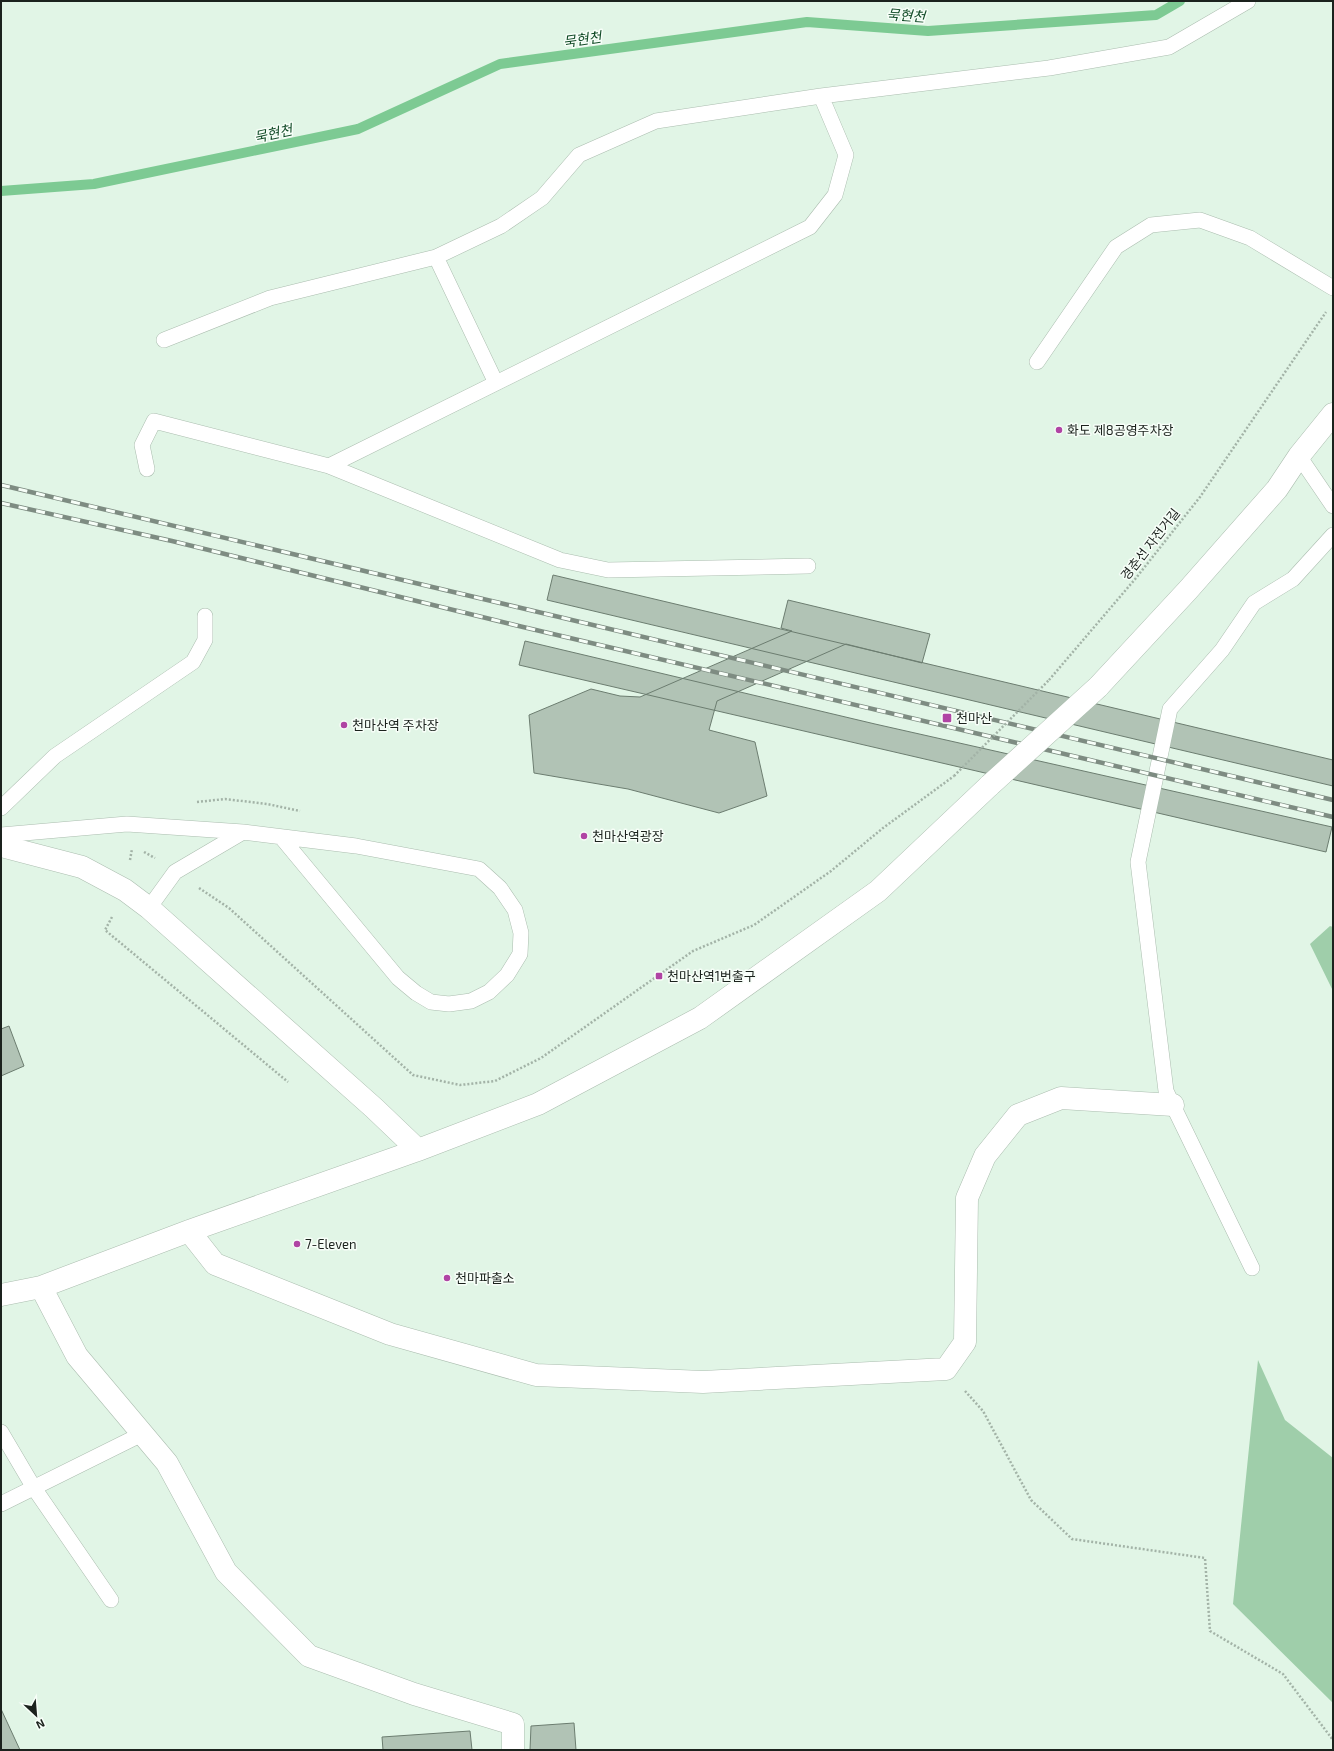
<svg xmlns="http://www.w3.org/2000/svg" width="1334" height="1751" viewBox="0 0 1334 1751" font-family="'Exo 2','Noto Sans KR',sans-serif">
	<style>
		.green { fill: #9fceaa }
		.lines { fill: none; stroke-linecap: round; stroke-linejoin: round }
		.stream { stroke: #7dca93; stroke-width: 10 }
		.building { fill: #b1c3b5; stroke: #6c7d70 }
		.service-casing { stroke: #abbdaf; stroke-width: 16 }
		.minor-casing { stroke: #abbdaf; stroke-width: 23 }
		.path { stroke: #a3b3a7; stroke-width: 2.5; stroke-dasharray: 2 2; stroke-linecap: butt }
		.service { stroke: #fff; stroke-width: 15 }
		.minor { stroke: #fff; stroke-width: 22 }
		.rail-casing { stroke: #7e8c82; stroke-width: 4.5 }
		.rail { stroke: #f7fef8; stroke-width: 3; stroke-dasharray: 9; stroke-linecap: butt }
		.minor-bridge-casing { stroke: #abbdaf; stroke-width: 23; stroke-linecap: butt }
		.path-bridge { stroke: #a3b3a7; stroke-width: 2.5; stroke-dasharray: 2 2; stroke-linecap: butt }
		.minor-bridge { stroke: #fff; stroke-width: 22 }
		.poi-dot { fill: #b044a4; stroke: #f7fef8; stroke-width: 1.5 }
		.labels { text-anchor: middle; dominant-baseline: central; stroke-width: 3; stroke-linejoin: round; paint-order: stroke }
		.poi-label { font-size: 13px; fill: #1b221d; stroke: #f7fef8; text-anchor: start }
		.street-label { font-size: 13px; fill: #1b221d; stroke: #f7fef8 }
		.water-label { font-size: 14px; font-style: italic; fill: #114b27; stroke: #f7fef8 }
	</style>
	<rect width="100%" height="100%" fill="#e1f5e6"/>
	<path class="green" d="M1330,926L1333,927V991L1310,944Z
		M1258,1360L1285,1420L1333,1458V1703L1233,1604Z"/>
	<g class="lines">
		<path class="stream" d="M1,191L94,184L358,129L500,64L807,22L928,31L1156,15L1180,1"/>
	</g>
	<path class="building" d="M553,575L1333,760V786L547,600Z
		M788,600L930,634L922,663L846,644L717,701L709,730L755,742L767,796L719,813L628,789L534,773L529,715L591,689L620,696L640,697L792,631L781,628Z
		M525,641L875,724L1332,827L1326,852L519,665Z
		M9,1026L24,1066L1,1076V1029Z
		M1,1709L20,1750H1Z
		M574,1723L576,1750H530L531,1726Z
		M470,1731L472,1750H383L382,1737Z"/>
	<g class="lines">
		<defs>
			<path id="service" d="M436,257L496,383
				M164,340L270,298L436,257L501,226L542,198L579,155L656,121L821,96L1049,68L1169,47L1248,1
				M1037,362L1116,247L1151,225L1200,220L1250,238L1333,288
				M1299,456L1333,506
				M329,466L810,227L835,195L846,155L821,96
				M147,469L142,445L154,421L329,466L560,560L608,570L808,566
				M1,808L55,756L193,662L205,640V616
				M1,835L127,824L243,832
				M149,908L175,872L243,832L356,846L479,869L500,888L515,910L521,933L520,954L507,975L489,992L471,1001L449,1004L431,1002L416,993L398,978L281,837
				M1252,1268L1166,1091L1138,862L1170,709L1222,650L1254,603L1293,579L1333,535
				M1,1432L34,1488L111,1600
				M1,1504L142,1434"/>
			<path id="minor" d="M1098,687L1188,590L1277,489L1299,456L1333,414
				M1,846L82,867L125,890L149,908L374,1108L418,1150L538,1104L700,1018L878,891L990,785
				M189,1231L215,1264L390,1334L536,1375L703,1382L946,1369L965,1342L967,1198L985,1156L1018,1115L1061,1098L1173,1105
				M41,1287L77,1356L167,1463L226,1572L309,1656L414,1694L513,1724V1750
				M1,1295L41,1287L189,1231L418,1150"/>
		</defs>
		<use href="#service" class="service-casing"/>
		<use href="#minor" class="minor-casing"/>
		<path class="path" d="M1049,680L1136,578L1200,497L1326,312
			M197,802L225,799L267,804L300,811
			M144,852L155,858
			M130,860L132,849
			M199,888L229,908L413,1075L460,1085L495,1081L541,1058L693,951L754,925L831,871L883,828L954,776
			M112,917L105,930L288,1082
			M965,1391L983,1411L1031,1500L1072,1539L1205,1558L1210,1631L1283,1674L1333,1740"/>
		<use href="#service" class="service"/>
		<use href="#minor" class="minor"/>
		<defs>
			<path id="rail" d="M1,485L1333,800
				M1,503L172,541L523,627L1333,817"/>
		</defs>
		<use href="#rail" class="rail-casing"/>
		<use href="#rail" class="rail"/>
		<defs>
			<path id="minor-bridge" d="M990,785L1098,687"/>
		</defs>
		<use href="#minor-bridge" class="minor-bridge-casing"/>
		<path class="path-bridge" d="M954,776L1049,680"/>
		<use href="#minor-bridge" class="minor-bridge"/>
	</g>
	<g class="poi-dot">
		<circle cx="1059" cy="430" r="4"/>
		<rect x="942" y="713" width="10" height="10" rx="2"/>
		<circle cx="344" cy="725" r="4"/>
		<circle cx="584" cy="836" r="4"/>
		<rect x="655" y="972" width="8" height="8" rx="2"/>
		<circle cx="297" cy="1244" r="4"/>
		<circle cx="447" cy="1278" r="4"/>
	</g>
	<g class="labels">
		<g class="poi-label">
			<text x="1067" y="430">화도 제8공영주차장</text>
			<text x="956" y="718">천마산</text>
			<text x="352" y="725">천마산역 주차장</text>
			<text x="592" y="836">천마산역광장</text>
			<text x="667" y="976">천마산역1번출구</text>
			<text x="305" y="1244">7-Eleven</text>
			<text x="455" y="1278">천마파출소</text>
		</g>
		<g class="street-label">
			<text transform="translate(1150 544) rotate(-52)">경춘선 자전거길</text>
		</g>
		<g class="water-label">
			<text transform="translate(906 15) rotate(4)">묵현천</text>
			<text transform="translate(582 39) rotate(-8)">묵현천</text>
			<text transform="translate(273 133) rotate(-12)">묵현천</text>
		</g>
	</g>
	<rect width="1334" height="1751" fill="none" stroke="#1b221d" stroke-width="4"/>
	<g transform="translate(36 1715) rotate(154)" stroke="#f7fef8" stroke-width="3" paint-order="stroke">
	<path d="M0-3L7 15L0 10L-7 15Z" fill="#1b221d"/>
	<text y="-6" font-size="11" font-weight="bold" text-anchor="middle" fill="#1b221d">N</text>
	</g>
</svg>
